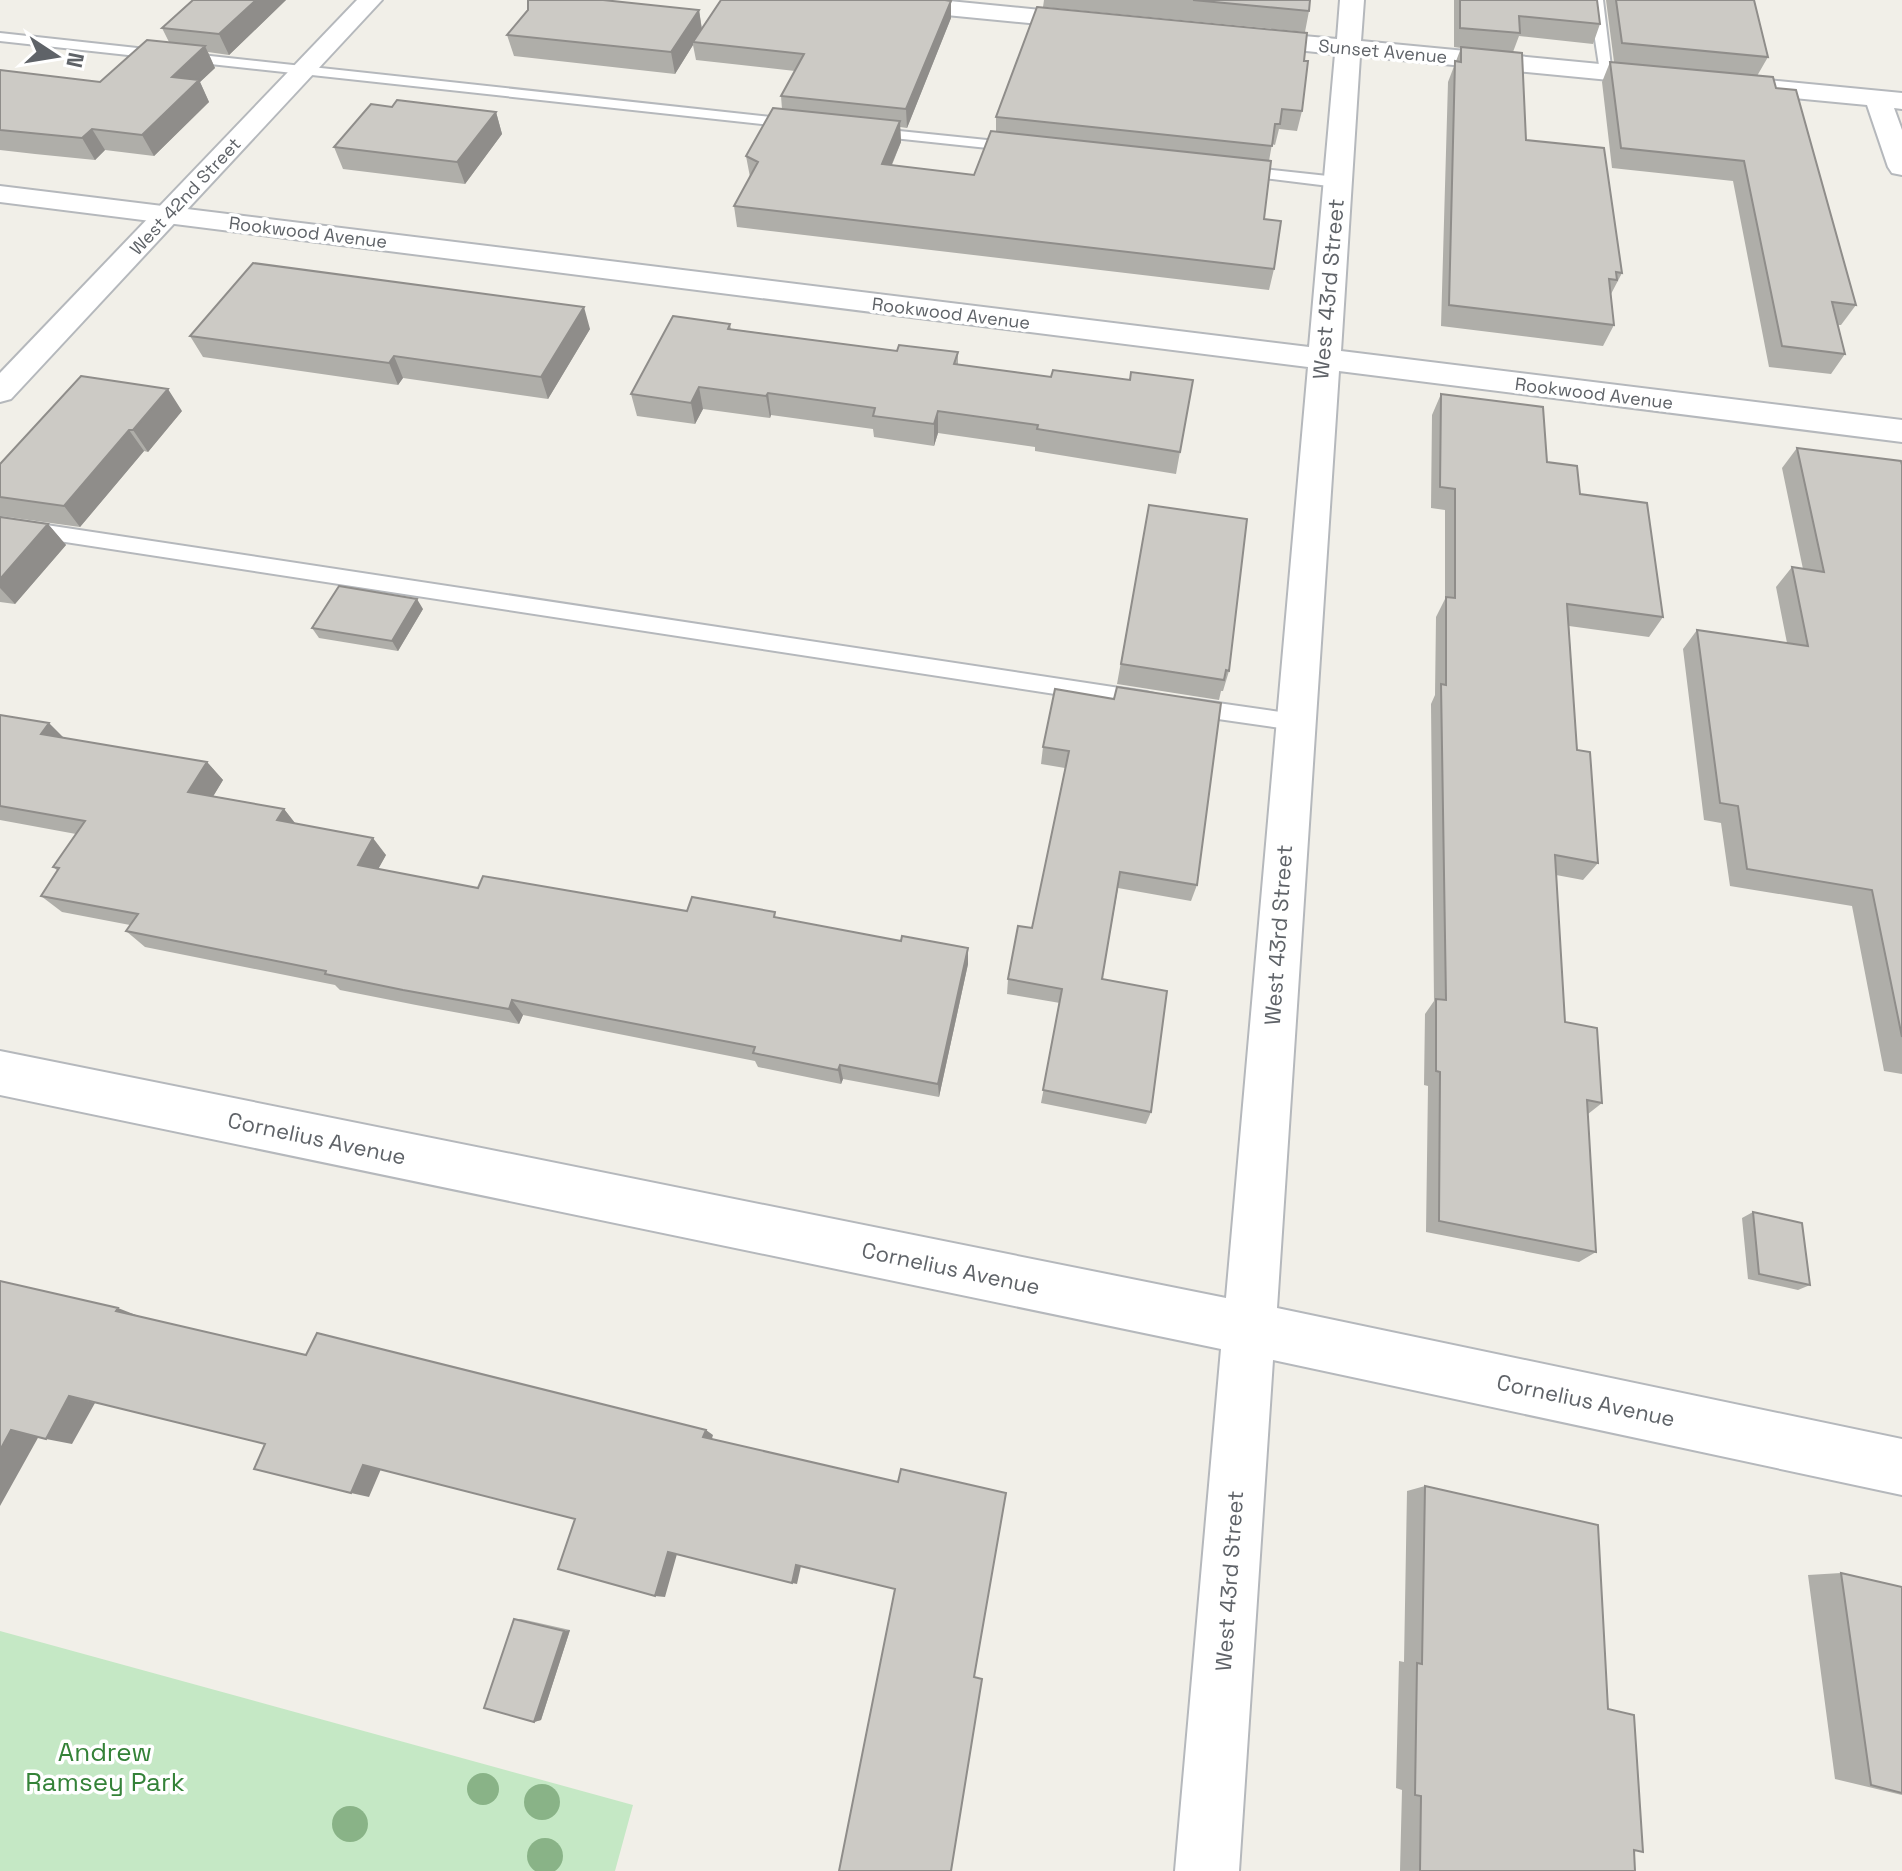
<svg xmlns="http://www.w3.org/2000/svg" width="1902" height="1871" viewBox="0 0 1902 1871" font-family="'Space Grotesk',sans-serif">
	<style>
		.green { fill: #c5e8c5 }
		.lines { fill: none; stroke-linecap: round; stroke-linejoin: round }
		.service-casing { stroke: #b5b8bc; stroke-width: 4 }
		.minor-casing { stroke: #b5b8bc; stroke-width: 4 }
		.tertiary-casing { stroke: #b5b8bc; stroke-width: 4 }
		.service { fill: #fff; fill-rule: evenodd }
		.minor { fill: #fff; fill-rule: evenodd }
		.tertiary { fill: #fff; fill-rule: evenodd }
		.tree { fill: #89b387 }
		.wall { fill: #afaea9 }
		.shaded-wall { fill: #8f8d8a }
		.building { fill: #cccac5; stroke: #8f8d8a; stroke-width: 2 }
		.labels { text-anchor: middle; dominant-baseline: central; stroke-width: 7; stroke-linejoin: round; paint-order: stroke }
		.far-street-label { font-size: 18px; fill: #5f6368; stroke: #fff }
		.street-label { font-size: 22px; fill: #5f6368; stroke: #fff }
		.near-park-label { font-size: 26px; fill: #348238; stroke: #fff }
	</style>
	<rect width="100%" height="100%" fill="#f1efe8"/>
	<path class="green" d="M0,1631L633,1805L615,1871H0Z"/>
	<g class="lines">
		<defs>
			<path id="service" d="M1589,0H1603L1612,75L1600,72Z
				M0,33L798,120L805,124L798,128L0,41Z
				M870,128L1016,143L1023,147L1016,151L865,135L863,132Z
				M1236,166L1337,177L1345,182L1337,187L1231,174V168Z
				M0,518L1146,692L1154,694L1157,700L1154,706L1146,708L0,532Z
				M1190,699L1294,714L1302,716L1305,722L1302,728L1294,730L1190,715L1182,713L1179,707L1182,701Z"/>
			<path id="minor" d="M852,0H939L1091,15L1100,17L1103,22L1100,27L1091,29L864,7L856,5Z
				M1340,0H1364L1361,41L1902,93V109L1894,108L1902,130V175L1892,173L1888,167L1867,105L1360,56L1341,351L1902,420V442L1339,371L1277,1308L1902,1439V1495L1273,1360L1239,1871H1175L1221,1349L0,1095V1051L1226,1298L1308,367L0,202V186L1309,347L1335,54L1247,45L1238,43L1235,38L1238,33L1247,31L1337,39Z"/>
			<path id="tertiary" d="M357,0H382L11,399L0,402V373Z"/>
		</defs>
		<use href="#service" class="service-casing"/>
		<use href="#minor" class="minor-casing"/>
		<use href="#tertiary" class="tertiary-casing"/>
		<use href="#service" class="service"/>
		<use href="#minor" class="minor"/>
		<use href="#tertiary" class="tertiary"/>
	</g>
	<g class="tree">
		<circle cx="483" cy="1789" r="16"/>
		<circle cx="542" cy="1802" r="18"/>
		<circle cx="350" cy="1824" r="18"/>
		<circle cx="545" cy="1856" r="18"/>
	</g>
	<path class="wall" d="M193,0H286L229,55L208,52L215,68L200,82L209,102L154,156L105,150L95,160L35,154L0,150V70L100,82L169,42L162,28Z
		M1044,0H1310L1309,11L1305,32L1043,7Z
		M1454,0H1597L1600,24L1593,44L1519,36L1513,52L1526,140L1622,273L1611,294L1614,325L1603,346L1441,326L1448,82L1461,48L1454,47Z
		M1606,0H1754L1768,57L1757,76L1776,88L1856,305L1841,325H1838L1845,354L1831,374L1769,367L1733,181L1612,168L1602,82L1610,62H1614Z
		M622,2L699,10L702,29L951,18L907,128L900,127L901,142L892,165L974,175L996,132V117L1304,61L1302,111L1297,131L1279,129L1275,145L1272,144L1269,161L1264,219L1274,269L1269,290L737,227L734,206L750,177L746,156L782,109L781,96L795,71L696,60L693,45L675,74L514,56L507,35Z
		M496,112L502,134L465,184L343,169L334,147Z
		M730,324L731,329L897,351L958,352V365L1051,377L1130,380H1193L1176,474L1035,451V447L938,433L934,446L874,437L873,429L771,415L770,418L703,409L695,424L637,416L631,394Z
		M590,329L548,399L403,378L398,385L203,357L190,336Z
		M1441,394L1547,462L1580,494L1663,617L1649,637L1569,626L1577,750L1598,863L1583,880L1556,875L1565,1022L1602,1103L1588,1114L1596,1252L1579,1262L1426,1232L1428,1086L1424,1085L1425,1014L1434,1001L1431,704L1435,695L1436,617L1445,599V510L1431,508L1432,415Z
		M182,411L148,452L144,451L80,527L0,516V464Z
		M1797,448L1902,465V1074L1884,1071L1852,906L1730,886L1721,823L1704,820L1683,649L1697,630L1787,643L1776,587L1792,567L1803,569L1782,468Z
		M1149,505L1229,671L1223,691H1221L1219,700L1117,684Z
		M0,517L48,524L66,545L15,604L0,602Z
		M423,609L398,651L319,638L312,628Z
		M1055,689L1197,885L1191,901L1118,888L1102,979L1151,1112L1146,1124L1041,1103L1060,1003L1007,994L1008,979L1032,928L1065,768L1041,764L1043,747Z
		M0,715L63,738L207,762L223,780L213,796L284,809L295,823L386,855L378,869L478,888L687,911L777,918L968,964L939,1097L843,1079L841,1084L758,1067L755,1061L523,1015L519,1024L416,1005L340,990L335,985L145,947L126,931L130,925L62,912L41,896L58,871L53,867L76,834L0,820Z
		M1753,1212L1810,1285L1798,1290L1748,1279L1742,1218Z
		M1425,1486L1608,1709L1634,1850L1635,1871H1400L1402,1790L1396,1788L1399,1661L1404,1662L1407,1491Z
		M1841,1573L1902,1587V1795L1835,1779L1808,1575Z
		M514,1619H521L570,1630L541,1720L534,1722Z"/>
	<path class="shaded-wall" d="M256,0H286L229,55L219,34Z
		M951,1V18L907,128L906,109Z
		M699,10L702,31L693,42V45L675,74L671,52Z
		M205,46L215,68L200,82L209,102L154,156L142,135L172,77Z
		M496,112L502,134L465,184L457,162Z
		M900,121L901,142L883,185L882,164Z
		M92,129L105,150L95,160L82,138Z
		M584,307L590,329L548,399L541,377Z
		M394,356L403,378L398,385L389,363Z
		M699,387L703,409L695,424L691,403Z
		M168,389L182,411L148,452L133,430Z
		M768,393L771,415L770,418L766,396Z
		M938,411V433L934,446V424Z
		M129,430L144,451L80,527L64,506Z
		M48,524L66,545L15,604L0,588V579Z
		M417,599L423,609L398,651L392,641Z
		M49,723L68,742L41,734Z
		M207,762L223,780L205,810L188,792Z
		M284,809L298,827L277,820Z
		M373,838L386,855L371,882L358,865Z
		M968,948V964L939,1097L938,1084Z
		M512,1000L523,1015L519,1024L509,1009Z
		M840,1065L843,1079L841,1084L838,1070Z
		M118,1308L141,1317L116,1311Z
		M69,1396L95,1403L72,1444L46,1439Z
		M11,1430L39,1436L0,1506V1450Z
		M706,1430L713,1435L711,1442L703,1437Z
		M363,1465L381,1469L369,1497L351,1493Z
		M668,1552L677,1554L665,1597L655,1596Z
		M796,1565L801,1566L797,1584L792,1583Z
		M570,1630L541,1720L534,1722L564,1631Z"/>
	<path class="building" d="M193,0H256L219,34L162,28Z
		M528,0H603L699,10L671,52L507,35L528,10Z
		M721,0H945L951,1L906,109L781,96L804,54L693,42Z
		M1193,0H1310L1309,11Z
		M1460,0H1597L1600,24L1519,16L1520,33L1460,28Z
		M1616,0H1754L1768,57L1622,43Z
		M1037,7L1307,33L1304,61H1308L1302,111L1282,109L1280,124H1275L1272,146L996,117Z
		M147,40L205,46L172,77L199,80L142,135L92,129L82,138L0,130V70L100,82Z
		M1461,47L1522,53L1526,140L1604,148L1622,273L1616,272L1617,280L1609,279L1614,325L1449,305L1455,61L1461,62Z
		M1610,62L1773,77L1776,88L1796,90L1856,305L1832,302L1845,354L1782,346L1744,161L1621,148Z
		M397,100L496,112L457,162L334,147L371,104L392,107Z
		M773,108L900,121L882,164L974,175L991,131L1271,161L1264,219L1281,221L1274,269L734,206L758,162L746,156Z
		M253,263L584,307L541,377L394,356L389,363L190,336Z
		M673,316L730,324L728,329L897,351L899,345L958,352L954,364L1051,377L1053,370L1130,380L1131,372L1193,380L1180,452L1037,429L1038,425L938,411L934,424L873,416L875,408L768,393L766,396L699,387L691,403L631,394Z
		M81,376L168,389L133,430H129L64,506L0,497V464Z
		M1441,394L1543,407L1547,462L1577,466L1580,494L1647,503L1663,617L1567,604L1577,750L1590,752L1598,863L1555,855L1565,1022L1597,1028L1602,1103L1587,1100L1596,1252L1439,1221L1440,1072L1436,1071V999L1446,1000L1441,684L1446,685V597L1455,598V489L1440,487Z
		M1797,448L1901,461L1902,465V1037L1872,890L1747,869L1738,806L1720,803L1697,630L1808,646L1792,567L1824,572Z
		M1149,505L1247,519L1229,671L1226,670L1224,680L1121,664Z
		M0,517L48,524L0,579Z
		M339,586L417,599L392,641L312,628Z
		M1117,687L1221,703L1197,885L1120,872L1102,979L1167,991L1151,1112L1043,1090L1062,989L1008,979L1018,926L1032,928L1069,751L1043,747L1055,689L1114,699Z
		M0,715L49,723L41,734L207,762L188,792L284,809L277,820L373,838L358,865L478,888L483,876L687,911L692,897L775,912L774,917L901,941L902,936L968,948L938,1084L840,1065L838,1070L753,1053L755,1047L512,1000L509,1009L403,990L325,974L326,971L126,931L138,914L41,896L59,868L53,867L85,821L0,806Z
		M1753,1212L1802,1223L1810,1285L1759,1274Z
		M0,1281L118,1308L116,1311L306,1355L317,1333L706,1430L703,1437L898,1482L901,1469L1006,1493L974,1677L982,1679L951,1871H839L895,1589L796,1565L792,1583L668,1552L655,1596L558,1569L575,1519L363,1465L351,1493L254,1469L265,1444L69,1396L46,1439L11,1430L0,1450Z
		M1425,1486L1598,1525L1608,1709L1634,1715L1643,1852L1634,1850L1635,1871H1420L1421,1796L1415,1795L1417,1663L1422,1664Z
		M1841,1573L1902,1587V1793L1871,1785Z
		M514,1619L564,1631L534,1722L484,1708Z"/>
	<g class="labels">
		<g class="far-street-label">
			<text transform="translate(1383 51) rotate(5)">Sunset Avenue</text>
			<text transform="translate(185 196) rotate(-47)">West 42nd Street</text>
			<text transform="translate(308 232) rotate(7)">Rookwood Avenue</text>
			<text transform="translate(951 313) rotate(7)">Rookwood Avenue</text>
			<text transform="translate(1594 393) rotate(7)">Rookwood Avenue</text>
		</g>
		<g class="street-label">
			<text transform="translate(1328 289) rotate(-85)">West 43rd Street</text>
			<text transform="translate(1278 935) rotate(-86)">West 43rd Street</text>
			<text transform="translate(317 1138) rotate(12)">Cornelius Avenue</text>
			<text transform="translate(951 1268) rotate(12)">Cornelius Avenue</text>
			<text transform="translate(1586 1400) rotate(12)">Cornelius Avenue</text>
			<text transform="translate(1229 1581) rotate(-86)">West 43rd Street</text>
		</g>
		<g class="near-park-label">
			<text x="105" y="1752">Andrew<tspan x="105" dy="30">Ramsey Park</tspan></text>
		</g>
	</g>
	<g transform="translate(56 56) rotate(102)" stroke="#ffffff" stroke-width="6" paint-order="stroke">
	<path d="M0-6L14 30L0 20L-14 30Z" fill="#5f6368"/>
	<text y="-12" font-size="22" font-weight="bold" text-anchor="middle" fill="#5f6368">N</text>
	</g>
</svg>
